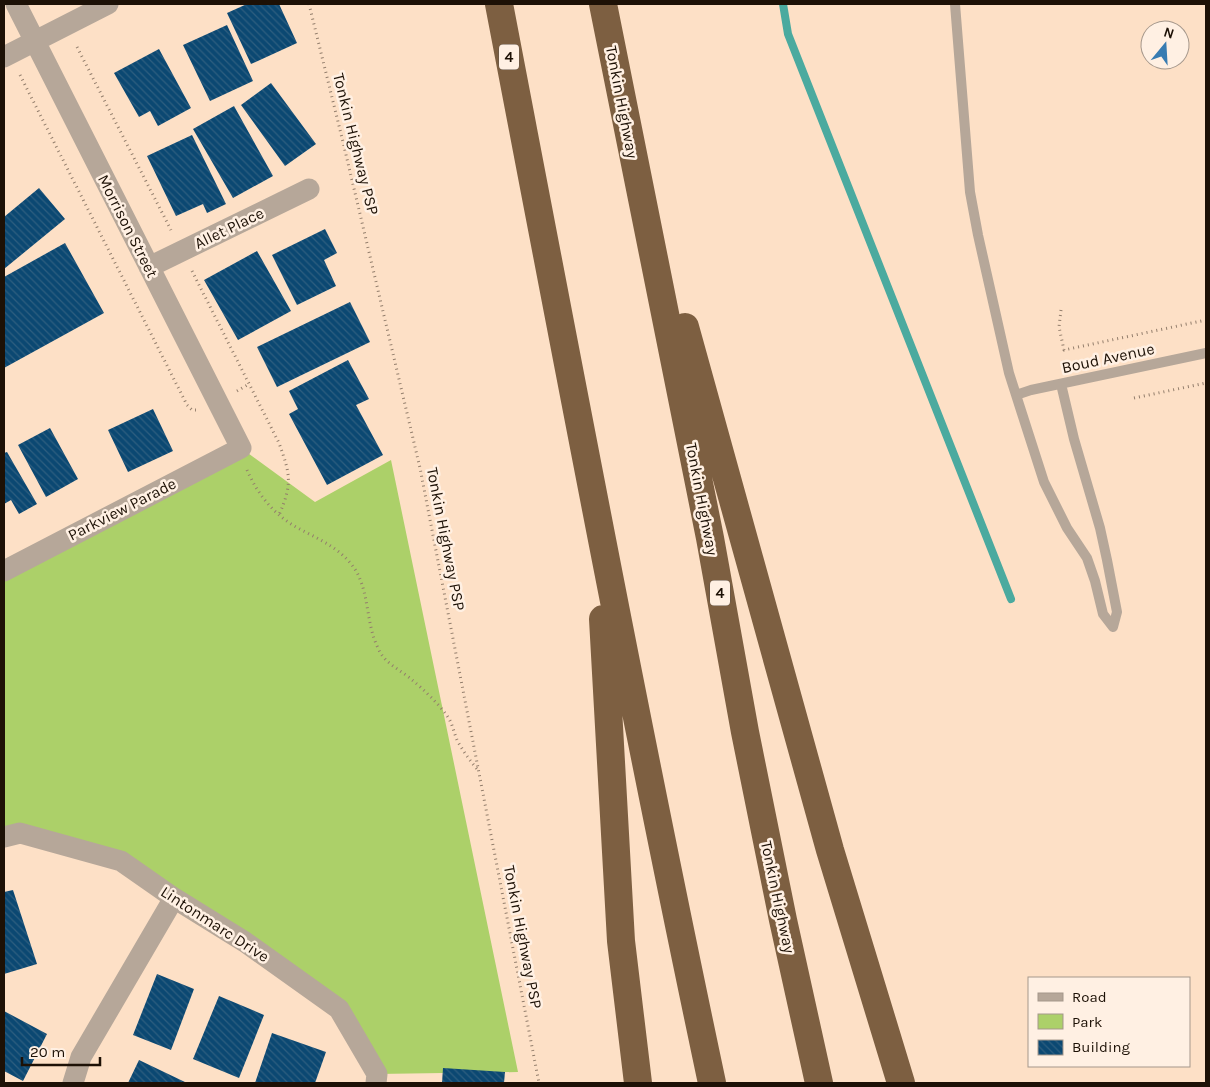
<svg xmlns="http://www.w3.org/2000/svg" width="1210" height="1087" viewBox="0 0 1210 1087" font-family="Karla,sans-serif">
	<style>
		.green { fill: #acd069 }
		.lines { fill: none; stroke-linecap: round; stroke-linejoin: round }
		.stream { stroke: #4baa9f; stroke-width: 8 }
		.building { fill: url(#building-back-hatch) }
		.path { stroke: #937e6c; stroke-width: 3; stroke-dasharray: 1 4; stroke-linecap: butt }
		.lane { stroke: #b6a799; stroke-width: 10 }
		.street { stroke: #b6a799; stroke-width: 21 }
		.highway { stroke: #7d5f41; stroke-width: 28 }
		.labels { text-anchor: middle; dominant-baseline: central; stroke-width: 5; stroke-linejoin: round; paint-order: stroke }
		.shield { fill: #fff0e3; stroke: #615448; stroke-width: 1 }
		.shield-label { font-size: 15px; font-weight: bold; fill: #1d1106 }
		.street-label { font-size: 16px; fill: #1d1106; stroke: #fff0e3 }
	</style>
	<defs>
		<pattern id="building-back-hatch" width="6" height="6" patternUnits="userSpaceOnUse" patternTransform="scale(1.25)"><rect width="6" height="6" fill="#0b4872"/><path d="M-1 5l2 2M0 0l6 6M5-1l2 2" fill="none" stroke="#2e5e7f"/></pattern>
	</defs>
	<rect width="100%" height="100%" fill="#fde0c6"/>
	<path class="green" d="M241,448L315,502L391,460L518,1072L377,1074L339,1009L121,861L4,837V571Z"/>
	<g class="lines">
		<path class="stream" d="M783,4L788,34L1011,599"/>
	</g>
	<path class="building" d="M247,4H279L297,43L251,64L227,13Z
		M227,25L253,81L210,101L183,45Z
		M159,49L191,108L158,126L150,111L139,117L114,73Z
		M271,83L316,144L285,166L241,105Z
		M234,106L273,176L233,198L193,129Z
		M192,135L226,204L207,213L203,204L176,216L147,156Z
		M39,188L65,219L4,269V217Z
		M325,229L337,253L324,260L336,286L297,305L272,255Z
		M65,243L104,313L4,368V277Z
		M257,251L291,311L238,340L204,280Z
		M350,302L370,342L277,387L257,347Z
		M348,360L369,399L356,405L383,455L327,485L289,414L298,409L289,391Z
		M153,409L173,451L128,472L108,430Z
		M50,428L78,479L46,497L18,445Z
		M7,452L37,504L19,514L11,500L4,504V453Z
		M13,890L37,964L4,974V892Z
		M157,974L194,989L171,1050L133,1035Z
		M219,996L264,1015L239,1078L193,1059Z
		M4,1011L47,1034L23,1081L4,1071Z
		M272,1033L326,1052L315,1083H255Z
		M139,1060L187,1083H128Z
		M443,1068L505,1072L504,1083H442Z"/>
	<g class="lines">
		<path class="path" d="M309,4L343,142L420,468L539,1083
			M77,47L171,230
			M20,75L187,405L192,410H196
			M192,271L279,443C290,474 293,483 279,515
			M1061,310L1059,327L1064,350L1206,320
			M237,391L249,384
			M1134,398L1206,383
			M247,470C257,493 273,514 296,527C316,538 337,546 352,565C370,588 365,622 378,648C384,663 399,669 411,679C423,689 439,704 448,717C453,725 454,734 458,742C464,752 470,761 478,770"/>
		<path class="lane" d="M955,4L970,192L978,235L1009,373L1044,482L1067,528L1087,558L1095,581L1103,614L1113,627
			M1061,384L1074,439L1100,528L1107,560L1117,612L1113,627
			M1016,395L1031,390L1206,353"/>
		<path class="street" d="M4,57L108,4
			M149,267L309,189
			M4,571L241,448L16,4
			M4,837L20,833L121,861L174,898L245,942L339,1009L377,1074L376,1083
			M73,1083L81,1057L174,898"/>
		<path class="highway" d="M499,4C568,364 636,725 712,1083
			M603,4L710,538L745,732L783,920L819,1083
			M685,327L830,850L901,1083
			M603,619L621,941L638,1083"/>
	</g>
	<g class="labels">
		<g class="shield">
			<rect x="499" y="44.5" width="20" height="25" rx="4"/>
			<rect x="710" y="580.5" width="20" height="25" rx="4"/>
		</g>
		<g class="shield-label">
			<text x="509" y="57">4</text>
			<text x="720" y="593">4</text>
		</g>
		<g class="street-label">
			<text transform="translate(622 102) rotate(79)">Tonkin Highway</text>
			<text transform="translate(356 144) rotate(76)">Tonkin Highway PSP</text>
			<text transform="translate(128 226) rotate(63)">Morrison Street</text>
			<text transform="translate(229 228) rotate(-26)">Allet Place</text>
			<text transform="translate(1108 358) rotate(-12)">Boud Avenue</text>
			<text transform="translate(702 499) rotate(79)">Tonkin Highway</text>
			<text transform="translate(122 509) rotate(-27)">Parkview Parade</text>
			<text transform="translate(446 539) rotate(79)">Tonkin Highway PSP</text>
			<text transform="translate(778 897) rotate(78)">Tonkin Highway</text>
			<text transform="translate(215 924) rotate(33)">Lintonmarc Drive</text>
			<text transform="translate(523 937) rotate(79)">Tonkin Highway PSP</text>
		</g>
	</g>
	<rect width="1210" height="1087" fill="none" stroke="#1d1106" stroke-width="10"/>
	<rect x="1028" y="977" width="162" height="90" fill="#fff0e3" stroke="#a5978b"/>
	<rect x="1038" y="993" width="25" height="8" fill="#b6a799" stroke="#a5978b"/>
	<text x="1072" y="1002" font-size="15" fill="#1d1106">Road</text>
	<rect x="1038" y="1014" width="25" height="15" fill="#acd069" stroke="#a5978b"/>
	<text x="1072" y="1027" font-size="15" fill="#1d1106">Park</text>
	<rect x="1038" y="1040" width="25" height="15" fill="url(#building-back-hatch)" stroke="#a5978b"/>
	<text x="1072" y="1052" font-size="15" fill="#1d1106">Building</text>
	<g transform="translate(1165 45) rotate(18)"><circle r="24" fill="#fff0e3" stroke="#a5978b"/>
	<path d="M0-4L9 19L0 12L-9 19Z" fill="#387cb2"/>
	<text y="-8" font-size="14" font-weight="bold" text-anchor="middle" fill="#1d1106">N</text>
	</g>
	<path d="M22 1057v8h78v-8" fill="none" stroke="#1d1106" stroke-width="2.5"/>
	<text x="30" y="1057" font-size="15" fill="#1d1106" stroke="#fff0e3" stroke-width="4" paint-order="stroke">20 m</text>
</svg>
